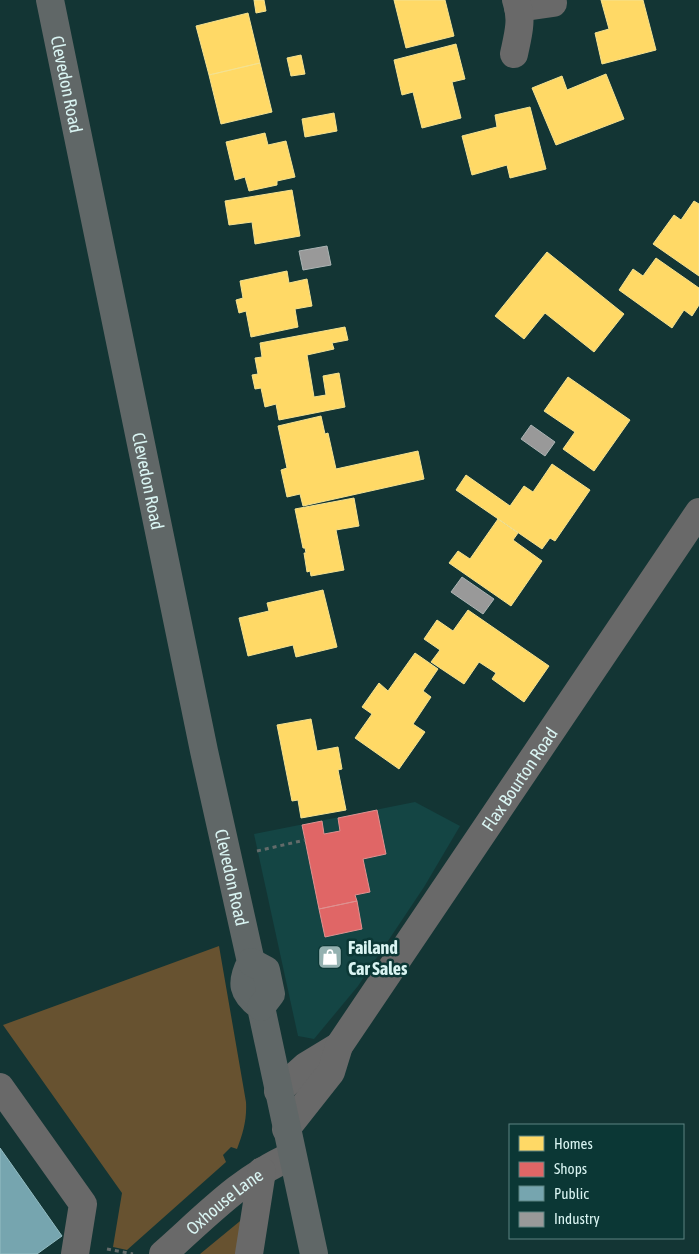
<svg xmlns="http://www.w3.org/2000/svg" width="699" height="1254" viewBox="0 0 699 1254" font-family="'Asap Condensed',sans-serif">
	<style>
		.built { fill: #144544 }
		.grass { fill: #675230 }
		.homes { fill: #ffd966; stroke: #f4e190 }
		.shops { fill: #e06666; stroke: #de9190 }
		.public { fill: #76a5af; stroke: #94bdc3 }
		.industry { fill: #999; stroke: #acb4b4 }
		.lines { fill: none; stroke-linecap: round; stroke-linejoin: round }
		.path { stroke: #636b6a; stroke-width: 3; stroke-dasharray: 4 4; stroke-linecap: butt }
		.minor { stroke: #696969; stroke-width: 28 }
		.major { stroke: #606767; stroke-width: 28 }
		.labels { text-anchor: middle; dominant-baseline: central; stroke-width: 5; stroke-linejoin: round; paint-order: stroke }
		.street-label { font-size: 18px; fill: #d9f4f2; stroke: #0b3735 }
		.poi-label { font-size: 18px; font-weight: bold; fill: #d9f4f2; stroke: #0b3735; text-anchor: start }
	</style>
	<rect width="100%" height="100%" fill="#133534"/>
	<path class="built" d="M415,802L460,826L424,887L358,986L314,1039L298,1036L254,834Z"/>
	<path class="grass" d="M219,946L246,1102C247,1120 243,1133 237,1149L231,1147L223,1155L226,1162L127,1250L113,1247L122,1193L3,1025Z
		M245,1217L239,1254H200Z"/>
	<path class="homes" d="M254,0H264L266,11L256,13Z
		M394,0H445L454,36L406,48Z
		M601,0H643L656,50L602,64L595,33L609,29Z
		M248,13L260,63L209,75L196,26Z
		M456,44L465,79L452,82L461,118L422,128L413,92L402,95L394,60Z
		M301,55L305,74L291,76L287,58Z
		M260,63L272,112L221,124L209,75Z
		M606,74L624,119L556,145L532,88L562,76L567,90Z
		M530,107L546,169L510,178L507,165L472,175L462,136L497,127L495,115Z
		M334,113L337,131L305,137L302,119Z
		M265,133L268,145L286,141L295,177L277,181V185L249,191L245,177L235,180L226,142Z
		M292,190L300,236L255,244L252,222L229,225L225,201Z
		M694,201L699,204V276L653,244L674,215L681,220Z
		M547,252L624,314L594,352L545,313L524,339L495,316Z
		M656,258L699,288V305L692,316L684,310L672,328L619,290L633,269L643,276Z
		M287,271L289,283L307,279L312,306L295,309L298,327L251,337L246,311L239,313L236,300L243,298L240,281Z
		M345,327L348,340L332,343L334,349L307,355L314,397L326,395L323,376L339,373L345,407L279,420L276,404L265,407L261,388L255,389L252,375L258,374L255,358L262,357L260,343Z
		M568,377L630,420L594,471L563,449L575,432L544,411Z
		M321,416L325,434L328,433L336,469L418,451L424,479L303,506L300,494L287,497L281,470L287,468L278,426Z
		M552,464L590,490L555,541L550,538L542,549L456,490L466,475L510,506L524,486L533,492Z
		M354,498L359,526L336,530L344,570L311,576L310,571L307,572L304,553H306L305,548H303L295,509Z
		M498,519L518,533L513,540L542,561L511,606L449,563L458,551L470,559Z
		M323,590L337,647L296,657L293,645L248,656L239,618L269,611L267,603Z
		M468,610L549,666L524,702L492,679L496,673L479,662L464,684L431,662L440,650L424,639L437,620L453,631Z
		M415,653L438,669L423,691L431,697L413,724L425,732L399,769L355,738L372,714L362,707L379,683L388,691Z
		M311,719L317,751L338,747L342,769L338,770L346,810L301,818L298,800L292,801L277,725Z"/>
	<path class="shops" d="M377,810L386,854L363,859L370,892L355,895L357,901L319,909L302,825L322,821L324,834L340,831L338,818Z
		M357,901L362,929L325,937L319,909Z"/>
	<path class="public" d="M0,1148L62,1236L37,1254H0Z"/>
	<path class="industry" d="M327,246L331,265L303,270L299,251Z
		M531,425L555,442L545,456L521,439Z
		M462,577L494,599L483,614L451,592Z"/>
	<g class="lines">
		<path class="path" d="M257,851L305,840
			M107,1249L133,1254"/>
		<g class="minor">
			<path d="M518,8L553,3"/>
			<path d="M514,54C518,35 523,19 516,0"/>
			<path d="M0,1087L83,1204L75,1254"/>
			<path d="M278,1091L306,1066L339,1046"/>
			<path id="s1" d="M286,1129L331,1072L339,1046L699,512"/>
			<path id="s2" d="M163,1254C204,1218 242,1177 292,1156"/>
			<path d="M249,1254L262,1171"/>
		</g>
		<g class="major">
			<path id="s3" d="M50,0L204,751L251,962C240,983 242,993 261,1007L314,1254"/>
			<path d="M251,962L266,970L271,994L261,1007"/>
		</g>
	</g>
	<defs>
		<symbol id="shop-square" viewBox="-11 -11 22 22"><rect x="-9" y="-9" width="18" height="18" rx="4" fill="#94b1b0" stroke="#0b3735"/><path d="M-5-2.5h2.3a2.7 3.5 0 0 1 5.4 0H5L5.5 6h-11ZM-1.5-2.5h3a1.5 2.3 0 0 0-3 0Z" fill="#fff"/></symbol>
	</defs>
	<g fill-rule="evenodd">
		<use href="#shop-square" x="316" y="943" width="28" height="28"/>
	</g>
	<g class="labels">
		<g class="street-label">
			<text stroke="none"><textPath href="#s3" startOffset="86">Clevedon Road</textPath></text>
			<text stroke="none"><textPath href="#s3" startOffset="491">Clevedon Road</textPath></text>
			<text stroke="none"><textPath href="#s1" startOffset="422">Flax Bourton Road</textPath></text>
			<text stroke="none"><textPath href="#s3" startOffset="896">Clevedon Road</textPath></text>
			<text stroke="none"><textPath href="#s2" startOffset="81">Oxhouse Lane</textPath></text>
		</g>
		<g class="poi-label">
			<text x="348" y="947">Failand<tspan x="348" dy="21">Car Sales</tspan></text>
		</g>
	</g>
	<rect x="509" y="1124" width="175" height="115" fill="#0b3735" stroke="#5d8381"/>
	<rect x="519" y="1136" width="25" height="15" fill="#ffd966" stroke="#5d8381"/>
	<text x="554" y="1149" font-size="15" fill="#d9f4f2">Homes</text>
	<rect x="519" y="1162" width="25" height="15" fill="#e06666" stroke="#5d8381"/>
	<text x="554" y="1174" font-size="15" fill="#d9f4f2">Shops</text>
	<rect x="519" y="1186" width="25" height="15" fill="#76a5af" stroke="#5d8381"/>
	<text x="554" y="1199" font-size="15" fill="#d9f4f2">Public</text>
	<rect x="519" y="1212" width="25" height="15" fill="#999999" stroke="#5d8381"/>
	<text x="554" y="1224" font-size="15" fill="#d9f4f2">Industry</text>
</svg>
